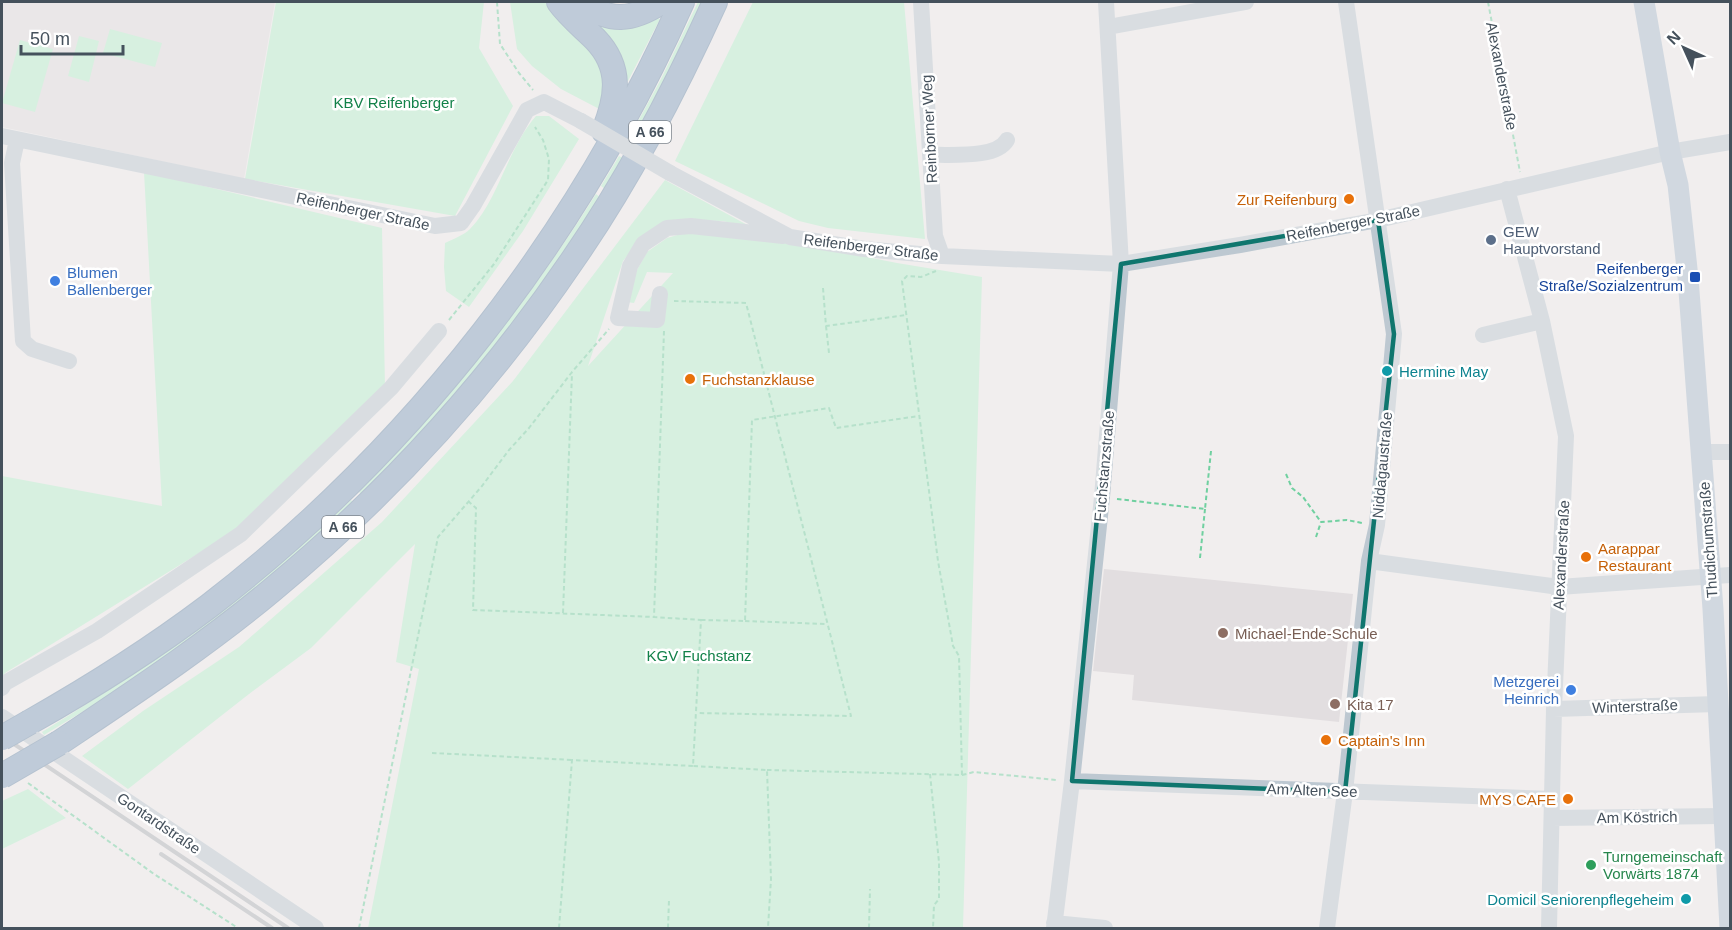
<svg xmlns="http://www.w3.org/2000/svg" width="1732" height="930" viewBox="0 0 1732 930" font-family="Helvetica,sans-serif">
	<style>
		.education { fill: #e2dee0 }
		.green { fill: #b9f1ce }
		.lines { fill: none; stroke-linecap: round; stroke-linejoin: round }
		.highway-casing { stroke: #6e8cab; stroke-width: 26 }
		.path { stroke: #70d0a0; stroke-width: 2; stroke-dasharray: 4.5 3; stroke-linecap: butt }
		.minor { stroke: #bdc8d1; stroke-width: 16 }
		.major { stroke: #acbdce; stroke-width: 21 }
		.highway { stroke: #83a1bf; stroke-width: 24 }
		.rail { stroke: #b0b3b9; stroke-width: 4 }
		.highway-bridge-casing { stroke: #6e8cab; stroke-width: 26; stroke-linecap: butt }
		.minor-bridge { stroke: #bdc8d1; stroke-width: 16 }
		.highway-bridge { stroke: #83a1bf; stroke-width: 24 }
		.marked { fill: none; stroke: #0f766e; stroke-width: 4.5; stroke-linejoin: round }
		.food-dot { fill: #e8710a; stroke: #fff; stroke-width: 2 }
		.service-dot { fill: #5c6f8a; stroke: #fff; stroke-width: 2 }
		.transit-dot { fill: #1a4fb4; stroke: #fff; stroke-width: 2 }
		.shop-dot { fill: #3f7fe0; stroke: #fff; stroke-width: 2 }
		.culture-dot { fill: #0f9aa8; stroke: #fff; stroke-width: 2 }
		.education-dot { fill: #8d6e63; stroke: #fff; stroke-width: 2 }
		.leisure-dot { fill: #2e9e5b; stroke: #fff; stroke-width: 2 }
		.labels { text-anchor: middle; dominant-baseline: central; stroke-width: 5; stroke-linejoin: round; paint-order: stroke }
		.shield { fill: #fff; stroke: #7d858d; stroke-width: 1.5 }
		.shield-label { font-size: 14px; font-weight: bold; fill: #45515c }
		.street-label { font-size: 15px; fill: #45515c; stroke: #fff }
		.park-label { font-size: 15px; fill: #128149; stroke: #fff }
		.food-label { font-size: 15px; fill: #c56008; stroke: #fff; text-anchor: start }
		.service-label { font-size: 15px; fill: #4e5e75; stroke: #fff; text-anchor: start }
		.transit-label { font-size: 15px; fill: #164399; stroke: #fff; text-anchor: end }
		.shop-label { font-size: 15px; fill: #366cbe; stroke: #fff; text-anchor: start }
		.culture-label { font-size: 15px; fill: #0d838f; stroke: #fff; text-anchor: start }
		.education-label { font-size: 15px; fill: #785e54; stroke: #fff; text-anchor: start }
		.leisure-label { font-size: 15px; fill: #27864d; stroke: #fff; text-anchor: start }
	</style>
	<rect width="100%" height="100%" fill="#f1eeee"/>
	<path class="education" d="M2,2H275L244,179L2,127Z
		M1104,569L1353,594L1339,722L1132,700L1134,675L1093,671Z"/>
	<path class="green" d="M276,2H484L479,48L513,106L455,216L245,179Z
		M510,2H546L557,16L591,49L604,67L605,112L561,89L532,66L517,49Z
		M698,2H703L688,36L634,140L629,138L661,79Z
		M753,2H904L925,239L828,228L799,221L675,161Z
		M655,16L660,19L628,81L623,79L594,27L600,23Z
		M110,29L162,43L155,67L103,53Z
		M79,36L99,41L89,82L68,76Z
		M20,40L53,49L35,112L2,103Z
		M536,116H549L579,139L523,231L469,307L446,291L444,267L445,243C453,239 464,235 470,229C499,199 507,149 536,116Z
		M619,156L623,158L605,189L601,186Z
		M144,172L382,228L385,387L238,529L5,673L2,679V476L162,506Z
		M665,180L751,227L722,221L669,220L642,238L623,261L588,366L673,273L647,272L634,303L627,302L633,277L647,252L667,238L691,231L791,242L897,263L982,277L963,928H368L419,669L396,662L415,544L311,648L249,694L128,789L82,756L143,711L239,647L382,522L513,381Z
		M596,194L600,197L520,316L438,415L362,495L359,492C449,399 527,304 596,194Z
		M351,500L354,503L305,548L217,620L120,689L44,735L42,732C154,664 255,589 351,500Z
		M28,789L66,818L2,849V801Z"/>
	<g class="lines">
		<defs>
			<path id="highway" d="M559,2C569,16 583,27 595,39C623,68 617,98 604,131
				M581,2C610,23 632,21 661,2
				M30,722C92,687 152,649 209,606C413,449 578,236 682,2
				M59,743C132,694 205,646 272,590C388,494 490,382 574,258C630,177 675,90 715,2"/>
		</defs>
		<use href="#highway" class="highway-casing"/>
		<path class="path" d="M497,2L500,44L519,73L533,90
			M1488,2L1520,172
			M823,288L826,326L906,315
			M674,301L746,303L851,716L697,713
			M449,320L494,264L548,180L549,159L543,140L535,127
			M826,326L829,353
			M664,331L654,617L701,620L693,766L767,770L771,879L768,928
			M1286,474L1292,488L1303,497L1321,522
			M1117,499L1205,509L1211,451
			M468,501L476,508L473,610L654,617
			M1316,537L1321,522L1347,520L1362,523
			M1200,558L1205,509
			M563,613L572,373
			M701,620L745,621L752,420L829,408L836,428L919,416
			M745,621L826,624
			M432,753L572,760
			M767,770L962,775L959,656L953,646L938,561L902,281L907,276L921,277L936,271
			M930,774L939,862V899L934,905L933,928
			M962,775L974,772L1057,780
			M28,783L154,874L238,928
			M359,928L438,537L482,486L509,450L529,428L572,372L609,329
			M559,928L572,760L693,766
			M668,928L669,900
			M869,928L870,889"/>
		<path class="minor" d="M921,2L935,236L942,256
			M1108,27L1246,2
			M2,136L435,226L461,223L473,206L527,110L544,102L581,121
			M17,140L12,163L23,341L32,349L69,361
			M930,155C951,154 996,159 1007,140
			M670,173L790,237L864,249L942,256L1121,264L1240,245L1378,220L1670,152L1730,142
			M1507,189L1542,321L1566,436L1554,709L1549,928
			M660,294L657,320L618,318L630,266L643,244L667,228L691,226L783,236
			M1483,335L1542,321
			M1702,452H1730
			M1369,561L1559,587L1730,575
			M2,688L5,683L97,631L241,534L391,388L439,331
			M1554,709L1717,704
			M2,717L316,928
			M1072,781L1552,799
			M1552,818L1723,816
			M1054,923L1105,928
			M1054,928L1072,781L1102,497L1121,264L1106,2
			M1327,928L1345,792L1369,561L1377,525L1394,334L1346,2"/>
		<path class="major" d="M1644,2L1670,152L1678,185L1688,278L1713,609L1730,928"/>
		<use href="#highway" class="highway"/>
		<path class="rail" d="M2,736L288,928
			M161,854L272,928"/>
		<defs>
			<path id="highway-bridge" d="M2,738L30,722
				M2,776L59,743"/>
		</defs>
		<use href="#highway-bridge" class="highway-bridge-casing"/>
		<path class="minor-bridge" d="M581,121L670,173"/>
		<use href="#highway-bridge" class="highway-bridge"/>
	</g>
	<path d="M0 0H1732V930H0ZM1378,220L1394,334L1345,792L1072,781L1121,264Z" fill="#f1eeee" fill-opacity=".55" fill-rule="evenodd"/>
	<path class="marked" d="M1378,220L1394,334L1345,792L1072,781L1121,264Z"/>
	<g class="food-dot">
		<circle cx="1349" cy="199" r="6"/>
		<circle cx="690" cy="379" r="6"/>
		<circle cx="1586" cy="557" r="6"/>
		<circle cx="1326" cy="740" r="6"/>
		<circle cx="1568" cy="799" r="6"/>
	</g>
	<circle class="service-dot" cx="1491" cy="240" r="6"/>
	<rect class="transit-dot" x="1689" y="271" width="12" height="12" rx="3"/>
	<g class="shop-dot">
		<circle cx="55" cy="281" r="6"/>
		<circle cx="1571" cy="690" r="6"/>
	</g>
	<g class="culture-dot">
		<circle cx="1387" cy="371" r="6"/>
		<circle cx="1686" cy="899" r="6"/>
	</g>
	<g class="education-dot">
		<circle cx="1223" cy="633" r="6"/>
		<circle cx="1335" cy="704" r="6"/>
	</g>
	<circle class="leisure-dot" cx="1591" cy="865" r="6"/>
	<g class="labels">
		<g class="shield">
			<rect x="629" y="121" width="42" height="22" rx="4.5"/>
			<rect x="322" y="516" width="42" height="22" rx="4.5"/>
		</g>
		<g class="shield-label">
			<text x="650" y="132">A 66</text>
			<text x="343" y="527">A 66</text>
		</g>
		<g class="street-label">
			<text transform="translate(1502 76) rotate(79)">Alexanderstraße</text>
			<text transform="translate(929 129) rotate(-93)">Reinborner Weg</text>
			<text transform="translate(363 211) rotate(12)">Reifenberger Straße</text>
			<text transform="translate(1353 223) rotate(-11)">Reifenberger Straße</text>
			<text transform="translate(871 247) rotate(7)">Reifenberger Straße</text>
			<text transform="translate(1382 465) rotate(-85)">Niddagaustraße</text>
			<text transform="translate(1104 466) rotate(-85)">Fuchstanzstraße</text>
			<text transform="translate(1708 540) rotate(-94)">Thudichumstraße</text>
			<text transform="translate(1561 555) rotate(-87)">Alexanderstraße</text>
			<text transform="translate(1635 706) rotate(-2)">Winterstraße</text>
			<text transform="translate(1312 790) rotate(2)">Am Alten See</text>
			<text transform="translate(1637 817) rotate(-1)">Am Köstrich</text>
			<text transform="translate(159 823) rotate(34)">Gontardstraße</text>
		</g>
		<g class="park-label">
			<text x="394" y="102">KBV Reifenberger</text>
			<text x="699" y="655">KGV Fuchstanz</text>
		</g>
		<g class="food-label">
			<text x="1337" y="199" text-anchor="end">Zur Reifenburg</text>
			<text x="702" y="379">Fuchstanzklause</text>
			<text x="1598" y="548">Aarappar<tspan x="1598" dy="17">Restaurant</tspan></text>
			<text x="1338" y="740">Captain's Inn</text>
			<text x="1556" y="799" text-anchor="end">MYS CAFE</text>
		</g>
		<g class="service-label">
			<text x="1503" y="231">GEW<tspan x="1503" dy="17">Hauptvorstand</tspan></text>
		</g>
		<g class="transit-label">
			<text x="1683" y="268">Reifenberger<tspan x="1683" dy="17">Straße/Sozialzentrum</tspan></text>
		</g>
		<g class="shop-label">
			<text x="67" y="272">Blumen<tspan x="67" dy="17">Ballenberger</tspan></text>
			<text x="1559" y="681" text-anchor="end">Metzgerei<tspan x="1559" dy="17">Heinrich</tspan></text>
		</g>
		<g class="culture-label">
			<text x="1399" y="371">Hermine May</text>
			<text x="1674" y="899" text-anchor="end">Domicil Seniorenpflegeheim</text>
		</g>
		<g class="education-label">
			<text x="1235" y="633">Michael-Ende-Schule</text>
			<text x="1347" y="704">Kita 17</text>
		</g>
		<g class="leisure-label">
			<text x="1603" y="856">Turngemeinschaft<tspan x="1603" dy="17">Vorwärts 1874</tspan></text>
		</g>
	</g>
	<rect width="1732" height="930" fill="none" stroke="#45515c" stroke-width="6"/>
	<g transform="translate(1684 48) rotate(315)" stroke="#ffffff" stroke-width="4.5" paint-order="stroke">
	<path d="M0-4.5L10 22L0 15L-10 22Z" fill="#45515c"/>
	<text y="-9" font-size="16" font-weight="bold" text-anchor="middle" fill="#45515c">N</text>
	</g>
	<path d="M21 45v9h102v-9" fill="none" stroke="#45515c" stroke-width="3"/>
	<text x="30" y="45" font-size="18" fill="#45515c" stroke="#ffffff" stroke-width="4.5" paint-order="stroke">50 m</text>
</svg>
